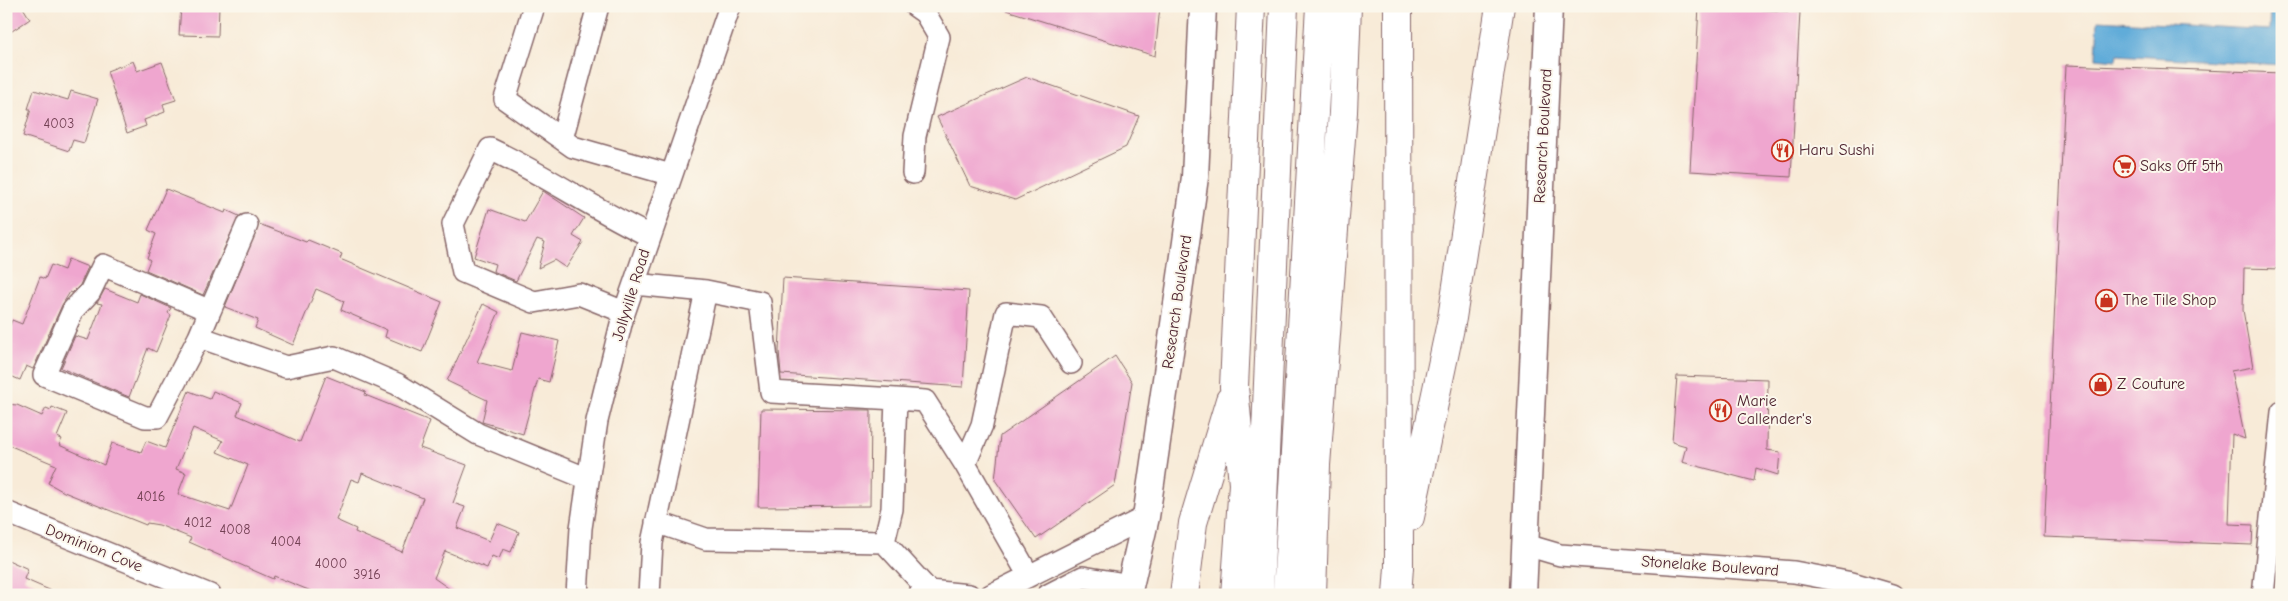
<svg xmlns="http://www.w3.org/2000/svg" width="2288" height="601" viewBox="0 0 2288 601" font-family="'Comic Neue',sans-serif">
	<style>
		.water { fill: #60acd9; stroke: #556682 }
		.building { fill: #efa6cf; fill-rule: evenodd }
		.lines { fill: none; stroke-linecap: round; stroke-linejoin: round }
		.minor-casing { stroke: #876668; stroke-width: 24 }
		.major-casing { stroke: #876668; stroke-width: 29 }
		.highway-casing { stroke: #876668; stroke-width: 30 }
		.minor { stroke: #fff; stroke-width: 21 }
		.major { stroke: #fff; stroke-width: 26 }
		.highway { stroke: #fff; stroke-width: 28 }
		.labels { text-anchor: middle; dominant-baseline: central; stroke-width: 4; stroke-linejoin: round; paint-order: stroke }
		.number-label { font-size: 14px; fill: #734154 }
		.street-label { font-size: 16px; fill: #4a1f2b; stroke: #fbf7ec }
		.poi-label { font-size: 16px; fill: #4a1f2b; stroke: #fbf7ec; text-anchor: start }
	</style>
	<rect width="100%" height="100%" fill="#fbf7ec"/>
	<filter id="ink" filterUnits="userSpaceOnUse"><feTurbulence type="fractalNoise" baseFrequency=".02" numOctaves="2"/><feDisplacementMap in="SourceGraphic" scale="10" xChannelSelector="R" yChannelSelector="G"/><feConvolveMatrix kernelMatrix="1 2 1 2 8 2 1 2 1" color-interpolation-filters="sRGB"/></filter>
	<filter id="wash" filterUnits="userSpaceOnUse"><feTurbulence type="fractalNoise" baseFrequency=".0096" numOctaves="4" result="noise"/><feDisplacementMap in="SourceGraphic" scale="20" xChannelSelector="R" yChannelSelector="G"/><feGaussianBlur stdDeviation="1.12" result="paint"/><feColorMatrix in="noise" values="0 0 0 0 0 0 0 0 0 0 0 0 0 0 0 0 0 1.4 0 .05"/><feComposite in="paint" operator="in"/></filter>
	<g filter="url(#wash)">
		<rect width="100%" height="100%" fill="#f8ebd8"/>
		<path class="water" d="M2270,6H2282V65L2117,55L2116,60L2096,58L2098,20L2269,30Z"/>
		<g id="blocks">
			<path class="building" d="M6,6H22L30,19L6,35Z
				M181,6H219L218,36L179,35Z
				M1007,6H1160L1155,56L1006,10Z
				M1699,6L1800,12L1791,177L1690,171Z
				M133,61L137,71L162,62L176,100L163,104L165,112L144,120L146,126L127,133L107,71Z
				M2066,65L2282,73V269L2244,268L2243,310L2253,367L2231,371L2245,439L2232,434L2229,524L2253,525L2252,545L2044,537Z
				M1027,77L1139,116L1126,147L1015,200L970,186L937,117Z
				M34,90L68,100L71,91L98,99L84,143L73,140L69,151L23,136L31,109H28Z
				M166,189L225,213L226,210L239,216L203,295L146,270L150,260L147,258L156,234L148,230Z
				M543,191L584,218L573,236L583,242L566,268L554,260L538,268L545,242L537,239L516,281L493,271L495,264L474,257L489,209L525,222Z
				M259,224L306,242L308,240L342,254L340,259L442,302L422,352L385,337L387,330L341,310L344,301L316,289L293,345L255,328L258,320L225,307Z
				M68,259L88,267L80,285L72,293L70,292L62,305L33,369L26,366L20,380L6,374V335L12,320L22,324L40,277L45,279L51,265L64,270Z
				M783,278L969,291L963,387L781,374L779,351Z
				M105,289L137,302L140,294L171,308L168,313L171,315L156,352L148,348L129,397L61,368L75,336L88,340L102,304L97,303Z
				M483,304L499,312L477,362L512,371L522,332L559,341L549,382L538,379L523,434L482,422L487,400L447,381Z
				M1115,356L1132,382L1115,485L1036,539L995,480L1000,436Z
				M326,376L366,392L365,395L430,421L420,448L467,465L453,503L465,507L457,528L489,541L497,523L519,532L511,552L503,549L499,559L492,556L487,568L445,551L434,578L458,595H309L311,591L274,576L273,579L189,542L191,538L159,525L147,523L146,525L64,492L48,483L56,465L6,444V404L17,405L42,416L46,408L51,410L52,407L67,413L57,437L62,439L59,445L104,465L112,443L141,452L146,441L165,448L189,391L210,399L213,391L242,403L237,415L300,442ZM193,428L223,441L217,452L248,465L230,511L178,494L186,473L176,469ZM362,473L423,498L402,552L355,532L356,529L336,520L351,479L359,482Z
				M1677,376L1768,379L1767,450L1780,452L1778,475L1756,468L1754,481L1682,462L1686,446L1672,442Z
				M761,409L871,410L870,506L758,507Z
				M6,559L28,569L24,579L61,595H6Z"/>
		</g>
	</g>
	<g filter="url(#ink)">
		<use href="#blocks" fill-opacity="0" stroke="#876668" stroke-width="1"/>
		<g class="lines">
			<defs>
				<path id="minor" d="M534,6L505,99L573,147L671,175
					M562,139L598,6
					M913,173L915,136L939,37L925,13L915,6
					M634,284L706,291L760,302L771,392L896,399L892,509L884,542
					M210,311L247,225
					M624,312L579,294L534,302L463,272L453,224L490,149C546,175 595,210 650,236
					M199,337L210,311L103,265L90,292L73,310L44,375L145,417H157L199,337L286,367L334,357L397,384L478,434L588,479
					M896,399L925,401L965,464L1029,576
					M965,464L982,425L1006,313L1041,317L1071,363
					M6,512L210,595
					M656,522L706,539L884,542L929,591V595
					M1526,545L1560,555L1794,572L1852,583L1893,595
					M577,595L581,528L597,421L623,316L730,6
					M649,595L652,543L706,291
					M919,595L929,591L969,595
					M991,595L1146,517
					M1048,595L1083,577L1131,585
					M2263,595L2282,412"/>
				<path id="major" d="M1128,595L1146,517L1186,242L1195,177L1203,6
					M1523,595L1549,6"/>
				<path id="highway" d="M1410,517L1452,318L1500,6
					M1184,595L1193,523L1230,400
					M1235,595L1243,484L1234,387L1251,6
					M1259,595L1284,6
					M1287,595L1320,6
					M1312,595L1316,465L1343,112L1347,6
					M1397,595L1399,567L1398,6"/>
			</defs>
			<use href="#minor" class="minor-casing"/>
			<use href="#major" class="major-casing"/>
			<use href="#highway" class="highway-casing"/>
			<use href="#minor" class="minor"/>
			<use href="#major" class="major"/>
			<use href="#highway" class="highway"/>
		</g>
	</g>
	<defs>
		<symbol id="restaurant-ring" viewBox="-11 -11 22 22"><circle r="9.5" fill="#fbf7ec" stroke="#c8321e" stroke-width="1.5"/><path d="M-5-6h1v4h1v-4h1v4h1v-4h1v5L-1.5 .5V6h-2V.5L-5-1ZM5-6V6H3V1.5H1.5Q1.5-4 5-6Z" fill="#c8321e"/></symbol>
		<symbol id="supermarket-ring" viewBox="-11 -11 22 22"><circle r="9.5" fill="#fbf7ec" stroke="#c8321e" stroke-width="1.5"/><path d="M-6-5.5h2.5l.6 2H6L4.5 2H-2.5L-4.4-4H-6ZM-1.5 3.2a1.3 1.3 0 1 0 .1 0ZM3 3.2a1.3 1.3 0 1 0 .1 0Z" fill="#c8321e"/></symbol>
		<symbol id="shop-ring" viewBox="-11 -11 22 22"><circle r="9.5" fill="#fbf7ec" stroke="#c8321e" stroke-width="1.5"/><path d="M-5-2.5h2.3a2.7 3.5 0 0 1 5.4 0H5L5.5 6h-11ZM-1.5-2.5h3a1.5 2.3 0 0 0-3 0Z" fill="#c8321e"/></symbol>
	</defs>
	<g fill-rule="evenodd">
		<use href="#restaurant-ring" x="1770" y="138" width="25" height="25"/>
		<use href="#supermarket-ring" x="2112" y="154" width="25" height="25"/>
		<use href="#shop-ring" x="2094" y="288" width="25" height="25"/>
		<use href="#shop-ring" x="2088" y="372" width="25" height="25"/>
		<use href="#restaurant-ring" x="1708" y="398" width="25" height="25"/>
	</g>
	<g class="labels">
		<g class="number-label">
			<text x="59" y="123">4003</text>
			<text x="151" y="496">4016</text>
			<text x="198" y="522">4012</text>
			<text x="235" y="529">4008</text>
			<text x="286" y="541">4004</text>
			<text x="331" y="563">4000</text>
			<text x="367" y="574">3916</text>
		</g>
		<g class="street-label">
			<text transform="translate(1543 136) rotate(-87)">Research Boulevard</text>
			<text transform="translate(631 295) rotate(-73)">Jollyville Road</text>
			<text transform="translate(1177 302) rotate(-82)">Research Boulevard</text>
			<text transform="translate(94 548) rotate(22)">Dominion Cove</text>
			<text transform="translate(1710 566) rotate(4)">Stonelake Boulevard</text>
		</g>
		<g class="poi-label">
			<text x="1799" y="150">Haru Sushi</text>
			<text x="2140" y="166">Saks Off 5th</text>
			<text x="2123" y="300">The Tile Shop</text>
			<text x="2117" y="384">Z Couture</text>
			<text x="1737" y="401">Marie<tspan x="1737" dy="18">Callender's</tspan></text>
		</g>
	</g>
	<rect width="2288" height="601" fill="none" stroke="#fbf7ec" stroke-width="25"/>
</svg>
